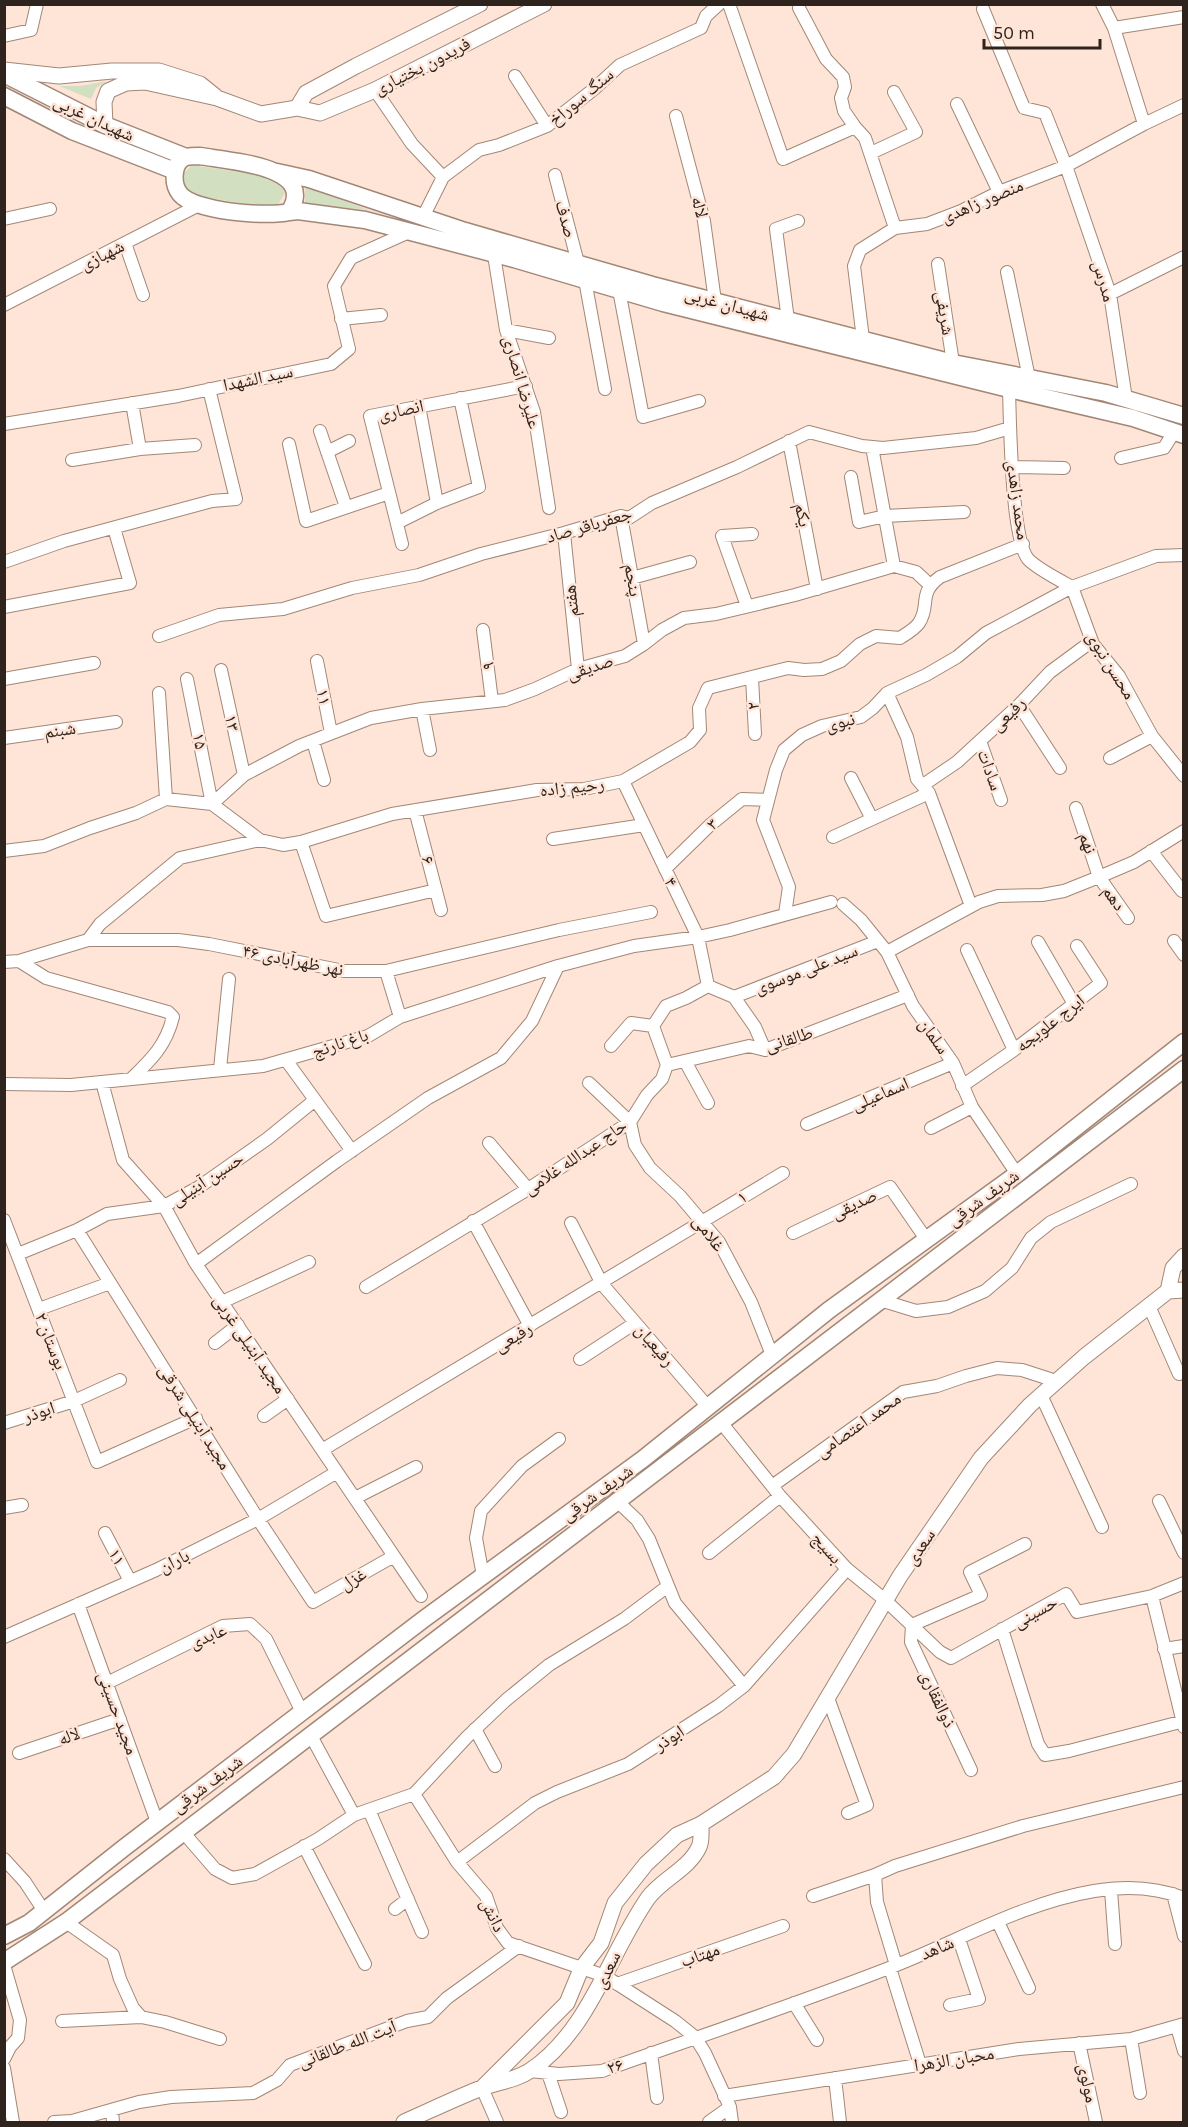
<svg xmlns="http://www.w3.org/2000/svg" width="1188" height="2127" viewBox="0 0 1188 2127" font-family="Karla,'Noto Naskh Arabic',sans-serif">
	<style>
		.green { fill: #d2e0c1 }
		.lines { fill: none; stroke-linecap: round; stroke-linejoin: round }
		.minor-casing { stroke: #a38776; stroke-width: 14 }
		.tertiary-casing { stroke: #a38776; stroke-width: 17 }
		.secondary-casing { stroke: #a38776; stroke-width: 19 }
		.minor { stroke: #fff; stroke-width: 12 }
		.tertiary { stroke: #fff; stroke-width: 15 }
		.secondary { stroke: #fff; stroke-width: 16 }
		.labels { text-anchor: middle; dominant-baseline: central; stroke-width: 5; stroke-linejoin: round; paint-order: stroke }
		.street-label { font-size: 18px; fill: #2f231d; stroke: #fee5d7 }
	</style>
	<rect width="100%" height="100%" fill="#fee5d7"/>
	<path class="green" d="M107,81L96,88L91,99L59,86H80Z
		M192,165L267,176L279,183L285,193L277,206L266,207L196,196L185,186L182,175Z
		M305,186L369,210L305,204Z"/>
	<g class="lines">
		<defs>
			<path id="minor" d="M729,4L783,159L855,127
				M1102,4L1114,28L1144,124
				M799,8L826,59L843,77L845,87L841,98L844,111L855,127L865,138L895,228
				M983,9L1024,108L1045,113L1066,166L1110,294L1126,399
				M1114,28L1184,17
				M4,36L31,30L37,4
				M515,76L547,126
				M375,90L412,144L443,177
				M957,104L999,192
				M676,116L704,221L715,301
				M871,153L916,132L894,92
				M555,175L578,263
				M423,217L443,177L479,150L499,145L547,126L594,89L620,65L701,28L706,16L719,4
				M4,219L50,209
				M125,243L143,295
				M494,255L506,330L534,412L549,508
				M938,264L953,363
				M1007,272L1029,378
				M585,280L605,389
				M619,290L643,417L699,401
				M1110,294L1184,257
				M4,305L199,205
				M341,319L381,315
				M788,320L776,229L798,221
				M506,330L549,338
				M863,339L854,266L860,250L895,228L927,224L961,211L999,192L1066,166L1144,124L1184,105
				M1009,389C1010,421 1011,538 1028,559C1036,568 1061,581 1072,587
				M132,403L140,449
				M419,406L437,503
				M4,424L178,396L331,364L349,349L334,286L351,258L409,232
				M320,431L346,507
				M789,441L817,589
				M289,444L306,521L389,493
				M872,447L894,566
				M327,452L349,441
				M1121,458L1164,448L1174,432
				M72,460L140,449L195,445
				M1012,467L1064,468
				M851,477L859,522L885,516L964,512
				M621,516L644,644
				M397,523L437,503L479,487L460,398
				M564,533L578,669
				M402,544L370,416L526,386
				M1184,555L1156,556L1072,587L1093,644L1119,676L1152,736L1184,776
				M4,562L64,541L212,501L236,499L209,389
				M632,578L690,562
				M747,606L722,536L752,534
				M4,607L130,583L114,528
				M483,630L492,701
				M159,636L219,615L283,609L352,588L419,575L481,554L564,533L621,516L629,518L652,503L737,467L809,432L862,446L883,448L976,438L1010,428
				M317,661L331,733
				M221,670L244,775
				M752,678L755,734
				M4,679L94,663
				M187,679L212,804
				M159,693L166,799
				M887,693L907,737L917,779L929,793L971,906
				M1019,705L1060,768
				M422,709L430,750
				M4,738L116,722
				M313,741L324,780
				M980,741L1001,800
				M1110,758L1152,736
				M851,778L872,819
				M623,781L698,937L708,986
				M923,785L957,762L1019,705L1050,672L1092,641
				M212,804L244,775L299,746L371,718L422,709L505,700L535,689L578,669L625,656L644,644L662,630L684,618L716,614L795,595L894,566L916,572L930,585
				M1076,808L1099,877L1128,918
				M415,810L441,910
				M833,837L929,793
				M553,839L644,825
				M301,842L326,916L436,890
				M4,851L44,846L90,828L136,813L166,799L212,804L260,840
				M1151,851L1182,891
				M665,869L710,825L742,799L768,800
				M843,904L861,920L887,952L913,1006L953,1063L972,1107L1017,1174
				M785,914L789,887L763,820L776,770L784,750L802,735L822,726L861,717L873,708L887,693L926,675L957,657L986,633L1072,587
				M88,940L100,924L180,858L260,840L283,845L301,842L392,814L537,790L584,789L623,781L690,742L700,730L699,708L708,688L788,668L804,670L822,669L841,661L860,644L876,636L900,638C906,634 915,629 919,623C931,605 917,594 940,577L1023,544
				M1174,941L1184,955
				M1038,942L1074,1004
				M967,950L1014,1050
				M887,952L979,902L998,896L1042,895L1064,891L1099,877L1134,862L1184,831
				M19,961L46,978L168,1012L173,1017C166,1045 152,1059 132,1078
				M4,962L19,961L88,940H178L209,944L344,971H386L559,930L651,912
				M386,971L400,1017
				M708,986L734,997L755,1027L765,1050
				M734,997L878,941
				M611,1046L631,1023L653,1026
				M286,1060L352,1151
				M685,1061L708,1103
				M667,1065L749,1046L765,1050L908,995
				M220,1069L229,979
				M102,1082L123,1160L164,1206L196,1264L421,1596
				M589,1083L630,1122L635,1145L650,1168L680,1196L719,1242L751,1302L772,1355
				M4,1084L71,1085L263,1066L368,1036L400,1017L558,966L634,946L698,937L730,930L831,902
				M962,1086L1014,1050L1101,983L1077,946
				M807,1124L953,1063
				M931,1128L972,1107
				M489,1143L528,1189
				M4,1220L97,1462L196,1418
				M473,1221L530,1326
				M571,1223L602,1284L708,1407
				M77,1230L258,1519L313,1602L394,1556
				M793,1233L890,1187L926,1239
				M18,1254L77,1230L107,1214L164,1206L199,1187L267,1139L315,1100
				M196,1264L337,1161L428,1098L501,1058L532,1021L558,966
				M366,1287L528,1189L630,1122L647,1095L662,1079L667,1065L653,1026L666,1006L686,998L708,986
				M880,1300L916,1311L948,1307L985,1291L1012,1268L1031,1238L1051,1222L1131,1184
				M222,1302L309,1262
				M1149,1306L1179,1374
				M39,1309L110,1283
				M215,1343L238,1325
				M580,1359L635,1323
				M1041,1395L1102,1527
				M264,1416L288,1399
				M720,1421L780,1496L847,1569L885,1600L940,1652L951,1658L1066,1594L1077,1612L1152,1596L1184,1583
				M4,1423L74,1401L120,1380
				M322,1450L783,1173
				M772,1486L903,1392L937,1386L966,1376L997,1368L1022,1370L1056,1381
				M355,1498L416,1467
				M616,1500L637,1520L649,1539L675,1603L744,1686
				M1159,1501L1184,1553
				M4,1508L22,1505
				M105,1533L130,1581
				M709,1553L780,1496
				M483,1576L476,1538L481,1511L522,1466L559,1439
				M1152,1596L1184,1727
				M78,1604L157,1822
				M1002,1629L1038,1744L1045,1755L1069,1751L1184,1721
				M4,1637L156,1570L258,1519L337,1472
				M1164,1649L1184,1646
				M107,1683L223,1626L250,1624L266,1639L302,1712
				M828,1698L867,1805L848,1813
				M475,1729L495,1766
				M310,1734L354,1815
				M19,1753L120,1719
				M971,1770L911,1642L912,1625L981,1595L970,1572L1025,1544
				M414,1794L457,1862L486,1896L497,1928L508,1943L605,1976L675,2021L695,2037L705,2053L730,2107L732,2122
				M369,1810L422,1932
				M183,1832L215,1869L232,1878L255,1874L318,1839L354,1815L414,1794L467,1737L506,1700L549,1665L624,1619L668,1586
				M304,1846L365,1964
				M4,1859L25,1882L44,1911
				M457,1862L535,1803L557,1792L628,1764L718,1706L744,1686L847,1569
				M1111,1890L1115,1944
				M1173,1894L1184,1936
				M813,1896L875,1875
				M395,1909L408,1899
				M66,1922L113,1955L120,1979L133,2008L141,2017L165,2022L220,2039
				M998,1922L1029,1988
				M4,1965L20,2020L18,2038L10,2047L4,2059
				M896,1965L877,1902L875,1875L895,1866L1023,1826L1184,1787
				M890,1968L920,2064
				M617,1984L783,1926
				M794,2003L817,2040
				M950,2005L979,1999L959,1939
				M62,2021L141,2017
				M1177,2027L1184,2051
				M1131,2039L1140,2093
				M1079,2043L1096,2122
				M651,2053L657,2098
				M4,2068L13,2122
				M530,2071L559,2074L602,2071C697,2037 794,2005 889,1968C957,1942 1022,1903 1094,1891C1123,1886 1156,1887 1184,1898
				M548,2073L561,2112
				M835,2078L840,2122
				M482,2088L497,2122
				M724,2096L1019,2049L1131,2039L1184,2024
				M112,2110L113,2122
				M54,2122L72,2121L139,2102L171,2097L253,2093L277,2080L290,2065L407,2021L428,2017L447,1998L519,1946
				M709,2122L730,2107"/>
			<path id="tertiary" d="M4,70L59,76L112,71H159L200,84L215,96
				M297,108L306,93L356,66L480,4
				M105,125L104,102L108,91L126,83L145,82L217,98L261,114L297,108L320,113L375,90L544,4
				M1168,1291L1173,1268L1184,1256
				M482,2088L567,2003L581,1969L601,1943L615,1903L646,1864L677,1835L701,1824L774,1777L794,1754L900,1576L981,1458L1030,1405L1084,1357L1168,1291L1184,1290
				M404,2122C429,2111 454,2099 479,2089C496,2082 515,2081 531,2070C589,2031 609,1954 648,1898C662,1879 689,1869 699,1847C702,1841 701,1831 701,1824"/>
			<path id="secondary" d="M4,74L105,125L186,157
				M4,96L72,131L175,171
				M200,156C228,161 319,166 289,212C267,217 195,212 180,194C172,184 172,162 186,157C190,156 196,156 200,156Z
				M277,172L309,179L465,231L652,285L953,363L1106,393L1184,416
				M289,212L298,211L365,220L514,259L663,303L1009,389L1133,418L1184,435
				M4,1936L29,1923L125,1847L424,1619L643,1459L829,1310L1017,1174L1184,1042
				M4,1962L66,1922L1184,1069"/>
		</defs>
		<use href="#minor" class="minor-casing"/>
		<use href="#tertiary" class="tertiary-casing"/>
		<use href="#secondary" class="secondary-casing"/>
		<use href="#minor" class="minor"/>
		<use href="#tertiary" class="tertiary"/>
		<use href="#secondary" class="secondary"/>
	</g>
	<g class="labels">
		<g class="street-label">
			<text transform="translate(422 66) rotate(-27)">فریدون بختیاری</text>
			<text transform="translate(581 97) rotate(-40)">سنگ سوراخ</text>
			<text transform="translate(94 118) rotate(25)">شهیدان غربی</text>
			<text transform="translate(982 201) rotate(-23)">منصور زاهدی</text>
			<text transform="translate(700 207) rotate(76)">لاله</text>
			<text transform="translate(566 219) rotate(75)">صدف</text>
			<text transform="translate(102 255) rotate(-27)">شهبازی</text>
			<text transform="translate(1104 281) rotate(74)">مدرس</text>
			<text transform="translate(727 304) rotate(15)">شهیدان غربی</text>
			<text transform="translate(945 313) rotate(81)">شریفی</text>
			<text transform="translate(258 378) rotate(-12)">سید الشهدا</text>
			<text transform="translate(522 382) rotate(74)">علیرضا انصاری</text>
			<text transform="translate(401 410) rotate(-12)">انصاری</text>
			<text transform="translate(1018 500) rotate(82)">محمد زاهدی</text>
			<text transform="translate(803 515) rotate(79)">یکم</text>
			<text transform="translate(589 525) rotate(-16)">جعفرباقر صاد</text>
			<text transform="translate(633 580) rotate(80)">پنجم</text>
			<text transform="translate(571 601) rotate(-96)">هفتم</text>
			<text transform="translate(1111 665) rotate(58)">محسن نبوی</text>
			<text transform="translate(488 666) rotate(-97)">۹</text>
			<text transform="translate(590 667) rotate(-18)">صدیقی</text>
			<text transform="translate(324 697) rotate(79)">۱۱</text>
			<text transform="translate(753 706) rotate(-93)">۲</text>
			<text transform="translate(1008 714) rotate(-44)">رفیعی</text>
			<text transform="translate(840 722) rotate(-15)">نبوی</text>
			<text transform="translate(232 723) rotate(78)">۱۳</text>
			<text transform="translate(60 730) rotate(-8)">شبنم</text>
			<text transform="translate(200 741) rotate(79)">۱۵</text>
			<text transform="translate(990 770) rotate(70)">سادات</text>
			<text transform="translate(572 787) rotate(-6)">رحیم زاده</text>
			<text transform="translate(712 824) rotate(-41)">۳</text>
			<text transform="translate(1088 843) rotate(71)">نهم</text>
			<text transform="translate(428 860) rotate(75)">۶</text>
			<text transform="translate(671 882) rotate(64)">۴</text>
			<text transform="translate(1114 898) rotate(54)">دهم</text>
			<text transform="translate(293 960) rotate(11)">نهر ظهرآبادی ۴۶</text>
			<text transform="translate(806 969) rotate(-21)">سید علی موسوی</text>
			<text transform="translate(1050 1023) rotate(-38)">ایرج علویجه</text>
			<text transform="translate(934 1036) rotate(55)">سلمان</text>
			<text transform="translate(789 1039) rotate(-17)">طالقانی</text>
			<text transform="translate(340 1043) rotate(-18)">باغ نارنج</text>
			<text transform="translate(880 1094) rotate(-23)">اسماعیلی</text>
			<text transform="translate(575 1157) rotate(-34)">حاج عبدالله غلامی</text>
			<text transform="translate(207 1179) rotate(-33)">حسین آبنیلی</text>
			<text transform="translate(742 1197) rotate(-30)">۱</text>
			<text transform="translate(983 1198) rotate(-36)">شریف شرقی</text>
			<text transform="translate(854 1204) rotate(-25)">صدیقی</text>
			<text transform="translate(709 1233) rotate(53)">غلامی</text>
			<text transform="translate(513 1337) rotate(-31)">رفیعی</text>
			<text transform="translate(51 1341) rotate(69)">بوستان ۲</text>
			<text transform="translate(250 1344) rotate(56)">مجید آبنیلی غربی</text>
			<text transform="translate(655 1345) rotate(49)">رفیعیان</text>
			<text transform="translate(39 1412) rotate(-18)">ابوذر</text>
			<text transform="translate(195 1417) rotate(58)">مجید آبنیلی شرقی</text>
			<text transform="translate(858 1425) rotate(-35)">محمد اعتصامی</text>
			<text transform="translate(597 1493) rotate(-36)">شریف شرقی</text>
			<text transform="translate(920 1547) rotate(-56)">سعدی</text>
			<text transform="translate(827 1548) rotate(48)">بسیج</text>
			<text transform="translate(117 1557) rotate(63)">۱۱</text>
			<text transform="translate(174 1561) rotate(-26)">باران</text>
			<text transform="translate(353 1579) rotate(-30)">غزل</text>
			<text transform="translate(1035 1612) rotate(-29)">حسینی</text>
			<text transform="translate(208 1636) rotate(-22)">عابدی</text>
			<text transform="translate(938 1699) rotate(65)">ذوالفقاری</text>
			<text transform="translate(118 1713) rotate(70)">مجید حسینی</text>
			<text transform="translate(69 1736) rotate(-19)">لاله</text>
			<text transform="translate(669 1738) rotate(-33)">ابوذر</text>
			<text transform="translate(207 1784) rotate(-37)">شریف شرقی</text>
			<text transform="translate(493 1915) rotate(64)">دانش</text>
			<text transform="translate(937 1948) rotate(-23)">شاهد</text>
			<text transform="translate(700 1955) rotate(-19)">مهتاب</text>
			<text transform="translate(607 1970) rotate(-64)">سعدی</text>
			<text transform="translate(347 2044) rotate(-21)">آیت الله طالقانی</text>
			<text transform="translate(954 2059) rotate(-9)">محبان الزهرا</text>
			<text transform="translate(615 2066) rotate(-18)">۲۶</text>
			<text transform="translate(1088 2083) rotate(78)">مولوی</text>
		</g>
	</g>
	<rect width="1188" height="2127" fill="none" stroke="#2f231d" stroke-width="12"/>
	<path d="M984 39v9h116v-9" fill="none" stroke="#2f231d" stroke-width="3"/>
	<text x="993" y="39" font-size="18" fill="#2f231d" stroke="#fee5d7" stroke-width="4.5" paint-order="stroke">50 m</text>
</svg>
